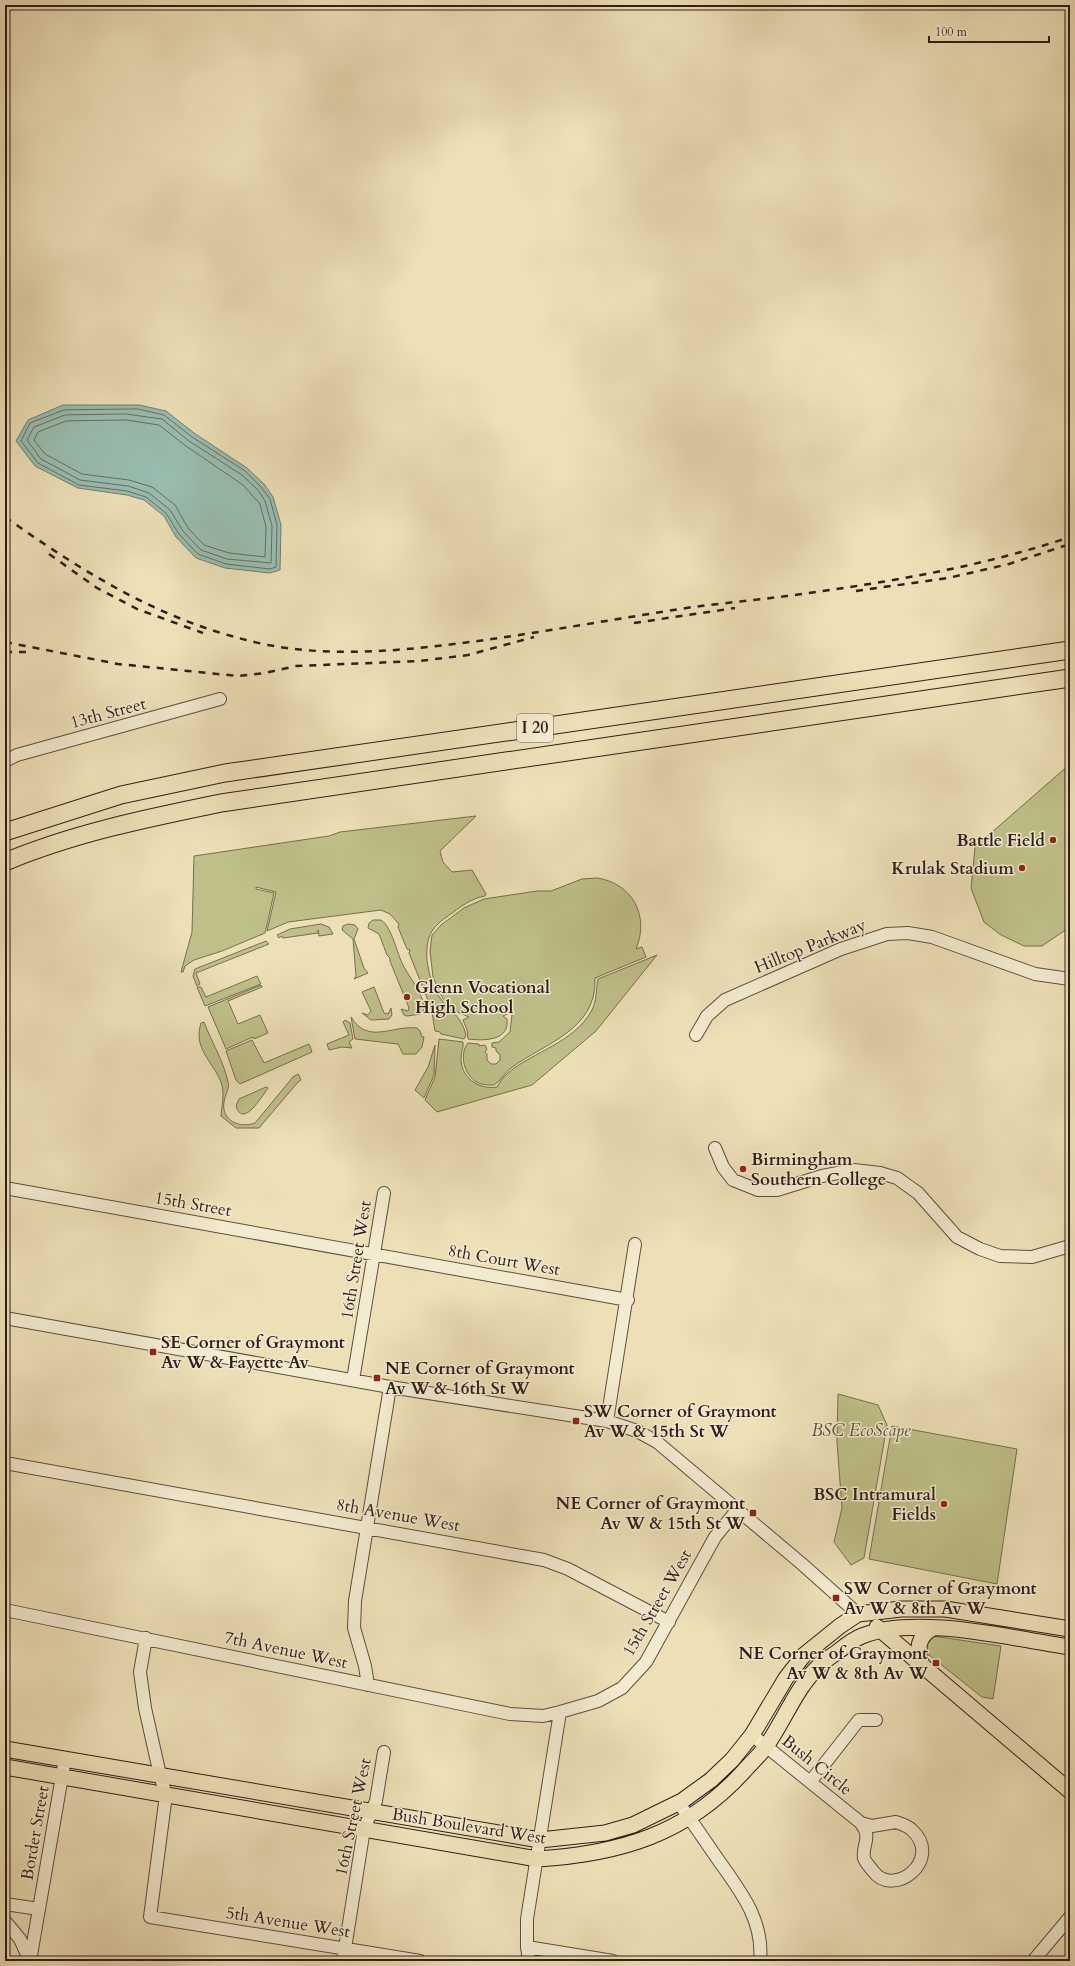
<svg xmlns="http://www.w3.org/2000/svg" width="1075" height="1966" viewBox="0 0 1075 1966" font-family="Cardo,serif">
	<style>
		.green { fill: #bfc089; stroke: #766f50 }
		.water { fill: #99bdaf; stroke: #6e7d73 }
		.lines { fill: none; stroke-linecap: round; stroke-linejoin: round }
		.shore { stroke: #646e64; stroke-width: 1 }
		.minor-casing { stroke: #5e4e40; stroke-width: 14 }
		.major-casing { stroke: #2e1e18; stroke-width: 17 }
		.highway-casing { stroke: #2e1e18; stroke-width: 19 }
		.minor { stroke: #f3ebd0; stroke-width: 12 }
		.major { stroke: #ede0b7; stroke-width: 15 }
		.highway { stroke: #ede0b7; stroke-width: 17 }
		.rail { stroke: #2e1e18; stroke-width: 2.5; stroke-dasharray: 7 7; stroke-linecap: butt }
		.poi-dot { fill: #8f2418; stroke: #f3ebd0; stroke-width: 1.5 }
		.labels { text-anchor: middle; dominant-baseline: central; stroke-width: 3; stroke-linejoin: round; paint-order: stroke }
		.shield { fill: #f3ebd0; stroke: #695c4f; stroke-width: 1 }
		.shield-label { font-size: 16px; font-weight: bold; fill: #2e1e18 }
		.street-label { font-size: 17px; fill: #2e1e18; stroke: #f3ebd0 }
		.poi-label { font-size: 17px; font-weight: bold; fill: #2e1e18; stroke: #f3ebd0; text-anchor: start }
		.park-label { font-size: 17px; font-style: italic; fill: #5a4f3a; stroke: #f3ebd0 }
	</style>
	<rect width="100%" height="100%" fill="#ede0b7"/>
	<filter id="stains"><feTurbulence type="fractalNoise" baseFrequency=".005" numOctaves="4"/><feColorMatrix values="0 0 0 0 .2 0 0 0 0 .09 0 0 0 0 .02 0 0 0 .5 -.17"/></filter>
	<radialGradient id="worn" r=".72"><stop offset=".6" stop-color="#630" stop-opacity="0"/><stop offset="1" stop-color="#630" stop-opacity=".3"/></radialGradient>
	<path class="green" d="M1070,764V927L1042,946H1024L1001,935L984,922L971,888L975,847Z
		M476,816L440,851L443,862L452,872L472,870L486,894L485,896C471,898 459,908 448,916C442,920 436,925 432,931C421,949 429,982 440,998C451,1013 461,1015 466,1035L464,1039L441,1034L440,1032L435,1031L430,1000H428L409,953L410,950L407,949L398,927L399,924L390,914L381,910L288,922L267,931L276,892L256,887V889L274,893L265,933L222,951L194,960L185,966L183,972H181L192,932L194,856L329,836L340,832Z
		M597,878C632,883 650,916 636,949L642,947L646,957L595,978C597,1030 545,1043 511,1068C504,1073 501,1081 494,1085C487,1085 481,1085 475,1081C464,1073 459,1054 468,1043L479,1044V1046L485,1045L487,1049L485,1052L487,1054V1060L491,1064H496L500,1060V1055L496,1051V1048L492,1047V1043L499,1042L510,1032L512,1015L511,1012L503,1016L507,1019C510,1041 484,1041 468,1039L467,1030L463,1020L469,1017L455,1011L447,1004L442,997L433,977L430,951L432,935L441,925L464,908L484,899L537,891H551L582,879Z
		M373,920H381C392,927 397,954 403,965C410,979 425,995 424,1011L421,1014L407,1016L404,1015L401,1009L408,1011L409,1008L390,961V958L387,955L379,934L368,928L369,923Z
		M321,924L329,927L333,934L319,936L318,930V933L283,938L282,936L279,938L277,935L290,929Z
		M348,924L355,925L358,929L354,939L364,968L368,973L354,979L356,976L353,939L342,930L343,926Z
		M266,941L269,944L196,973L200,984L197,986L193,976L195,969Z
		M657,955L596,1031L532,1085L437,1112L425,1100L435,1077L439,1039L463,1042C464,1047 461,1052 461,1057C460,1077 478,1090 497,1087C500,1082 504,1076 508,1073C534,1051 574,1043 592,1010C597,1000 596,989 598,979Z
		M257,976L261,984L205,1006L197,987H201L206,997Z
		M261,985L262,987L228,1001L238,1024L260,1015L268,1033L254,1039L253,1037L226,1049L208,1007Z
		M374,987L384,1013L388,1014L391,1008L392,1015L389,1019L371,1020L362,1013L368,1015L371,1011L362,992Z
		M351,1017C368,1045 392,1025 417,1028L420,1031L422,1037H424L422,1047L416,1054H403L398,1044L355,1039Z
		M345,1020L350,1023L353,1039L349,1042L352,1048L342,1047L329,1050L327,1044L349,1035L343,1022Z
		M204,1022C211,1041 224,1062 228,1082C230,1089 225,1094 224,1102C221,1120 239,1129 255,1123L293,1077L298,1074L301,1080L298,1082L259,1128H236L221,1116C222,1105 225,1092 221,1082C212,1060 193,1049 201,1023Z
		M252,1040L264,1063L309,1044L312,1052L240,1084L236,1080L226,1051Z
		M435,1045L434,1075L424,1098L415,1090L428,1067Z
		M266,1087L268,1088C262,1096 243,1129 236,1106L239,1099Z
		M838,1394L878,1405L887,1425L864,1558L851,1565L834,1542L842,1508L837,1442Z
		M892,1426L1017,1449L997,1584L869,1559Z
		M933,1636L1001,1646L993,1699L982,1697L929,1655L926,1651L927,1641Z"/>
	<path class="water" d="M63,405H139L166,411L194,433L247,468L264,484L273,497L281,525L280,570L270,573L225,568L196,558L176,537L164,516L144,500L127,495L78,488L35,466L16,441L28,420Z"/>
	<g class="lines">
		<path class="shore" d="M138,409L164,415L192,437L245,471L261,487L270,499L277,525L276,567L270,569L226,564L198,554L179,534L166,513L146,497L127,491L79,485L38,463L21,441L30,423L64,410Z
			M126,414L162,419L189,441L242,475L258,490L265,501L272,526L271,563L227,559L201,550L183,531L170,510L149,493L128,486L80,480L41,459L27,440L34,427L65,415Z
			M126,420L159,425L186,446L243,485L260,504L266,527L265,557L229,553L204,545L188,528L175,505L152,487L129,480L82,474L45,454L34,440L38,432L66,421Z"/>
		<defs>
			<path id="minor" d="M5,761L17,755L220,699
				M696,1035L707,1016L725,1000L841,949L887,934L908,933L932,937L1035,974L1070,979
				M715,1148L723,1167L733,1180L758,1190H777L822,1176L854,1170L880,1173L897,1178L918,1193L957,1237L980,1249L1000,1256L1032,1257L1070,1246
				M5,1188L628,1300
				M5,1318L390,1387L607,1421L637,1431L657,1442L802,1564L858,1614
				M353,1380L384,1193
				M607,1421L635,1244
				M5,1463L544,1560L568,1569L669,1622
				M5,1610L510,1714L543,1716L560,1712L598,1701L622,1688L646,1662L715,1537L738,1509
				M146,1638L140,1672L145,1708L160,1775L166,1795L150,1917L420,1961
				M368,1685L365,1666L354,1628L355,1601L390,1387
				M752,1735L861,1823
				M811,1781L859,1720H876
				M679,1803C692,1822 706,1842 719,1861C741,1892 764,1921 760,1961
				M896,1822C901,1824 908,1826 912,1830C944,1860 893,1899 873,1871C870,1867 865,1862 864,1858C862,1850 868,1841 866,1833C866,1830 862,1826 861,1823L872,1826Z
				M5,1904L39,1909
				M5,1921L20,1939L30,1961
				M527,1947L613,1961
				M30,1961L65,1759
				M343,1961L364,1829L376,1801L384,1752
				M529,1961L527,1947V1919L560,1712
				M1033,1961L1070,1917"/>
			<path id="major" d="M877,1627L1070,1791
				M922,1665C917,1648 917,1637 933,1628
				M5,1749L540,1840L605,1833L633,1825L682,1801L711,1780L732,1760L752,1735L786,1678L804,1655L840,1626L858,1614L901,1609H945L1070,1629
				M5,1767L537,1859C620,1854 687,1834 744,1771C752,1762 761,1754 767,1745C785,1719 796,1688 819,1666C824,1661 830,1657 836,1653C844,1647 852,1640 862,1636C915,1614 1014,1639 1070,1647"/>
			<path id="highway" d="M5,832L121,795L225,773L1070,650
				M5,862C74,833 148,818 221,803L1070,678"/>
		</defs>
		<use href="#minor" class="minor-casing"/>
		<use href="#major" class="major-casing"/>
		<use href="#highway" class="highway-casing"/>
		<use href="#minor" class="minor"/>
		<use href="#major" class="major"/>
		<use href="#highway" class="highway"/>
		<path class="rail" d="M5,517C89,576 166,624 268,645C337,658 409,650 478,641C550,631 621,618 693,607C724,603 756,600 787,596C883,583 978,568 1070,537
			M49,554L97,588L137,609L203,633
			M856,591L948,578L1009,564L1070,544
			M634,623L735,608
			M5,642L118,664L238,676L265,673L296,666L420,661L468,655L534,637
			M5,652H32"/>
	</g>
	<g class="poi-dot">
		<circle cx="1053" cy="840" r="4"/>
		<circle cx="1022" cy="868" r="4"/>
		<circle cx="407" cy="997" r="4"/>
		<circle cx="743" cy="1169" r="4"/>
		<rect x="149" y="1348" width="8" height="8" rx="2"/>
		<rect x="373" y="1374" width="8" height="8" rx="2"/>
		<rect x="572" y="1417" width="8" height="8" rx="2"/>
		<circle cx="944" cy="1504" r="4"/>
		<rect x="749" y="1509" width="8" height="8" rx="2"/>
		<rect x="832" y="1594" width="8" height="8" rx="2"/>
		<rect x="932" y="1659" width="8" height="8" rx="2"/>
	</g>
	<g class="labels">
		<rect class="shield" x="517" y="714" width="36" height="28" rx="3"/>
		<g class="shield-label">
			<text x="535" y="728">I 20</text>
		</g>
		<g class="street-label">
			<text transform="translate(108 713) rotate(-15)">13th Street</text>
			<text transform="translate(810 946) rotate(-22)">Hilltop Parkway</text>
			<text transform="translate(193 1204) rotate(10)">15th Street</text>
			<text transform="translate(356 1260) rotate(-81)">16th Street West</text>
			<text transform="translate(504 1260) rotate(10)">8th Court West</text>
			<text transform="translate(398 1515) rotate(10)">8th Avenue West</text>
			<text transform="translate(657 1603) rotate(-60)">15th Street West</text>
			<text transform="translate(286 1650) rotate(12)">7th Avenue West</text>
			<text transform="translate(817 1765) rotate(39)">Bush Circle</text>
			<text transform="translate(353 1817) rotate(-78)">16th Street West</text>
			<text transform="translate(469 1826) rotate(9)">Bush Boulevard West</text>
			<text transform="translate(35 1833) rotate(-80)">Border Street</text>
			<text transform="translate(288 1922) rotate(9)">5th Avenue West</text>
		</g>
		<g class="poi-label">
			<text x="1045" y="840" text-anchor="end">Battle Field</text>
			<text x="1014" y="868" text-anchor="end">Krulak Stadium</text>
			<text x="415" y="987">Glenn Vocational<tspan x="415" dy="20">High School</tspan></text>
			<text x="751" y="1159">Birmingham<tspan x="751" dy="20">Southern College</tspan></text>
			<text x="161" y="1342">SE Corner of Graymont<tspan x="161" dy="20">Av W &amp; Fayette Av</tspan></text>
			<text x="385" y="1368">NE Corner of Graymont<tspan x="385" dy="20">Av W &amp; 16th St W</tspan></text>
			<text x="584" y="1411">SW Corner of Graymont<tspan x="584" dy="20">Av W &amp; 15th St W</tspan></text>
			<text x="936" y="1494" text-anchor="end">BSC Intramural<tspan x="936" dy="20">Fields</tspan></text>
			<text x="745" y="1503" text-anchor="end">NE Corner of Graymont<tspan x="745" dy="20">Av W &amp; 15th St W</tspan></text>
			<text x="844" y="1588">SW Corner of Graymont<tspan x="844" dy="20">Av W &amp; 8th Av W</tspan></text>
			<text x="928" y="1653" text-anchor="end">NE Corner of Graymont<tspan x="928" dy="20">Av W &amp; 8th Av W</tspan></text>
		</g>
		<g class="park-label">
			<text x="861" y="1430">BSC EcoScape</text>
		</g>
	</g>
	<rect width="1075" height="1966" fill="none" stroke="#ede0b7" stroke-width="20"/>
	<rect x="6" y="6" width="1063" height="1954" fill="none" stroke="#2e1e18" stroke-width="2"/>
	<rect x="10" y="10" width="1055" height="1946" fill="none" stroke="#2e1e18"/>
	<path d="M929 36v6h120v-6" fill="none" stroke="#2e1e18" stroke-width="2"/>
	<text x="935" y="36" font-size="12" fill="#2e1e18" stroke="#f3ebd0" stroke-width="3" paint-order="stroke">100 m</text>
	<rect width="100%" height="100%" filter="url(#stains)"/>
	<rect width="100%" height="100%" fill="url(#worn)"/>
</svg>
